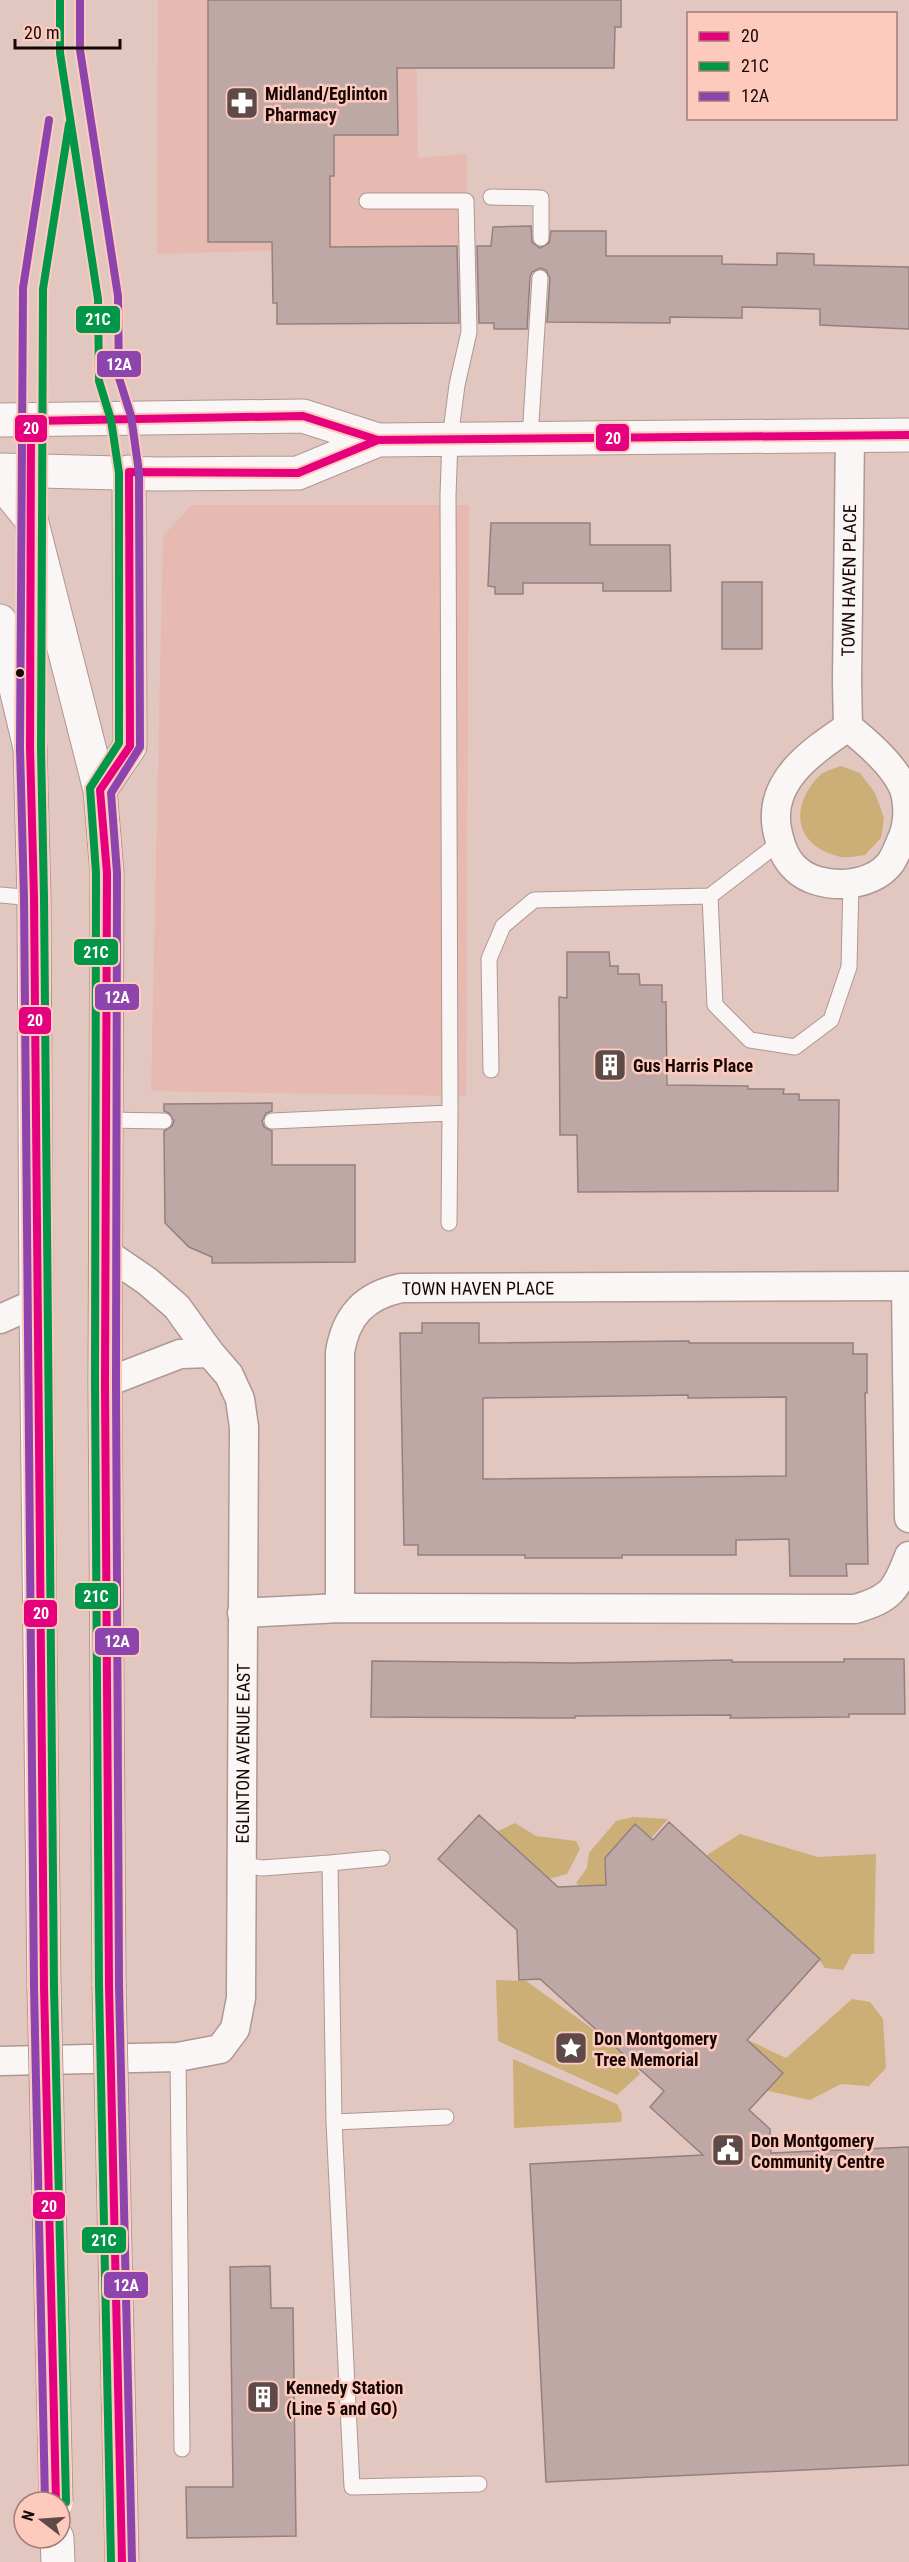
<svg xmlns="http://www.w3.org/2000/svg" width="909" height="2562" viewBox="0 0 909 2562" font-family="'Roboto Condensed',sans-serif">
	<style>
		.built { fill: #e6bab0 }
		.green { fill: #cbaf76 }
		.building { fill: #bea8a6; stroke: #94807e; stroke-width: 1.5; fill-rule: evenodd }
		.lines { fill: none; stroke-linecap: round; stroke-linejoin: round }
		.service-casing { stroke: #ad9893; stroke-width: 17 }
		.minor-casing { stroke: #ad9893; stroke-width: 31 }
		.secondary-casing { stroke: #ad9893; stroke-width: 35 }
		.primary-casing { stroke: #ad9893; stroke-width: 35 }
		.service { stroke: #fbf6f6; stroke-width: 15 }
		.minor { stroke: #fbf6f6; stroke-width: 28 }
		.secondary { stroke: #fbf6f6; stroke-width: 33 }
		.primary { stroke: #fbf6f6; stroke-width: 33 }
		.primary-bridge-casing { stroke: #ad9893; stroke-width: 35; stroke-linecap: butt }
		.primary-bridge { stroke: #fbf6f6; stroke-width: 33 }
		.bus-1-casing { stroke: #fecabe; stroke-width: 12 }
		.bus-2-casing { stroke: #fecabe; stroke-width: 12 }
		.bus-3-casing { stroke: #fecabe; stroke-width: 12 }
		.bus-1 { stroke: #e5007d; stroke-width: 8 }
		.bus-2 { stroke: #029649; stroke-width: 8 }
		.bus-3 { stroke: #8e44ad; stroke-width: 8 }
		.bus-dot { fill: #170704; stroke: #fecabe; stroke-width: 2 }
		.labels { text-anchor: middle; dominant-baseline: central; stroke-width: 5; stroke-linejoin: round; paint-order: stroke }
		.poi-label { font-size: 18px; font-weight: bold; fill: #170704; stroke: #fecabe; text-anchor: start }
		.street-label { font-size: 18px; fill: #170704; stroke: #fecabe }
		.line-badge { stroke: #fecabe; stroke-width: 2 }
		.badge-label { font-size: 16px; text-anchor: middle; font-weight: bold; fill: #fff }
	</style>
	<rect width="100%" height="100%" fill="#e2c6c0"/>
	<path class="built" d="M158,0H416L418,158L467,154L466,245L157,254Z
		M192,505H469L466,1096L151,1091L163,536Z"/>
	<path class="green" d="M841,766L860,773L875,793L884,818L881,838L865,855C856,856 845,859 837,856C793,844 790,805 820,775C825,771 835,768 841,766Z
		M633,1817L668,1819L596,1901L576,1883L587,1868L589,1853L616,1821Z
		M515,1823L536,1836L576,1841L580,1849L567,1874L541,1881L492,1834Z
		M740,1834L818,1857L876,1854L874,1954H852L843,1970L825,1968L818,1958L707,1855Z
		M496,1980L526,1981L590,2027L629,2060L635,2058L639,2061L636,2068L640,2074L617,2095L498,2041Z
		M852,1999L870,2002L883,2019L886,2068L869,2086L841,2084L810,2100L764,2090L720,2074L750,2041L786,2058Z
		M513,2059L617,2104L622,2114L621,2122L514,2128Z"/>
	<path class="building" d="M208,0H621V27H615L614,68H397L398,135H334V176H330V247L457,246L459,323L277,324V303H273L272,242H208Z
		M531,226L532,242L540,248L549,243L551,231H606V256H722V264L777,265V253L814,254V265L909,267V329L820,325V309L742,307V318L670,317V323L547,322L550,278L546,270L540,268L532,272L530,277L527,329H494V323H479L477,246H491L493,227Z
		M491,523H590V545H670L671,591H603V583H523V594H495V587L488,586Z
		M722,582H762V649H722Z
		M567,952H609L610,966H618V974H639L640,985H662V1002H666L667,1085L748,1086V1089H784L783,1094H799V1100H839L838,1191L578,1192L577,1135H560L559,997L567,998Z
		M272,1103V1111L266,1113L262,1121L264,1127L272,1131V1165H355V1262L212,1263V1257L189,1247L165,1223L164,1131L172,1126L174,1121L169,1113L164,1111V1104Z
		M422,1323H479V1343L689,1341V1343H853V1354H867V1393H865L868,1564H846L847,1576H790L789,1539L736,1540V1555H622V1558H525V1555H418V1545H404L400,1333H422ZM688,1395V1398L786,1397V1476L483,1479V1398Z
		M844,1659H904L905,1714H849V1717L730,1718L731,1715L575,1716V1718L371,1717L372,1661L572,1663L732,1660V1662H844Z
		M479,1815L558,1887L606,1885L605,1858L635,1824L653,1840L669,1822L820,1959L747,2040L783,2073L749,2110L770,2129L771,2153L909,2147V2465L546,2482L530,2164L703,2155L650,2107L664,2091L540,1979L519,1980L517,1930L438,1859Z
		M270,2266L271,2308H293L296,2536L187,2538L186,2487H233L230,2267Z"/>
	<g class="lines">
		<defs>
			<path id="service" d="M491,197L541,198V238
				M530,438L540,278
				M779,843L710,896L715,1005L750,1040L795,1047L831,1020L849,967L851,883
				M0,895L34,898
				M491,1070L489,959L503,926L534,900L710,896
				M107,1120L164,1121
				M272,1121L450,1113L448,495L450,439L457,385L469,332L466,201H367
				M449,1223L450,1113
				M240,1864L262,1868L330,1863
				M178,2057L182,2449
				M446,2117L334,2122L352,2487L479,2484
				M334,2122L330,1863L382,1858"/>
			<g id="minor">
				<path id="s1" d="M848,727C813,751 768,780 777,829C780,844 784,858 796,869C819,891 872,889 891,862C895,856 898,848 901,841C908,827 909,808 905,792C897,768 867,742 848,727L847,681L850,435"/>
				<path d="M906,1287L909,1518"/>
				<path d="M0,1319L36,1303"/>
				<path d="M105,1383L180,1354L210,1353"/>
				<path id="s2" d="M340,1608V1352C346,1316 364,1296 401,1288L909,1286"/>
				<path d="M242,1613L340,1608L855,1609C892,1598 896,1590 909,1556"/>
				<path id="s3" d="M0,2061L178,2057L220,2049L235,2029L241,1998L244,1427L240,1399L229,1375L210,1353L177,1307L147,1281L106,1253"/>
			</g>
			<path id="secondary" d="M0,420L303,416L378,440L909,435
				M0,470L158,474L298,473L378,440"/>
			<path id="primary" d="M0,481L31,519L100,790L107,873L105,1383L109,1985
				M0,621L30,748L34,898L36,1303L44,1987
				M100,790L130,746L129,472
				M57,2538L58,2562"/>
		</defs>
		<use href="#service" class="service-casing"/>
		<use href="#minor" class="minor-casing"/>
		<use href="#secondary" class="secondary-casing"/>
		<use href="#primary" class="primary-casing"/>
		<use href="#service" class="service"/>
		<use href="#minor" class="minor"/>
		<use href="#secondary" class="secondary"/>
		<use href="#primary" class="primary"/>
		<defs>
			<path id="primary-bridge" d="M109,1985L122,2562
				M44,1987L56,2502"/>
		</defs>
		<use href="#primary-bridge" class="primary-bridge-casing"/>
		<use href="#primary-bridge" class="primary-bridge"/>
		<defs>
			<path id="bus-1" d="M56,2502L44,1987L34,898L30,748L31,421L303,416L378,440L909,435
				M122,2562L109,1985L105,1383L107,873L100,790L130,746L129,472L298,473L378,440H402"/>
			<path id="bus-2" d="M60,0V53L98,299L99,381L111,420L119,473V743L90,788L96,873L95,1383L99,1985L111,2562
				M66,2502L54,1987L44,898L41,748L43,289L69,124"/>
			<path id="bus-3" d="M80,0V50L118,296L119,378L131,416L139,472L140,747L111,793L117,873L116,1383L119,1985L132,2562
				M45,2502L34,1987L24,898L20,748L23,288L49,120"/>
		</defs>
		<use href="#bus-1" class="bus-1-casing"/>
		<use href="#bus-2" class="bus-2-casing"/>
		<use href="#bus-3" class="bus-3-casing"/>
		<use href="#bus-1" class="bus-1"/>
		<use href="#bus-2" class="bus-2"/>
		<use href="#bus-3" class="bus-3"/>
	</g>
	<defs>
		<symbol id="pharmacy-square" viewBox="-11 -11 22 22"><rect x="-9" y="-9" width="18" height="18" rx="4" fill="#5e4a46" stroke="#fecabe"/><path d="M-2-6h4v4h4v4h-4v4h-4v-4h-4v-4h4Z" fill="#fff"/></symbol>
		<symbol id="building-square" viewBox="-11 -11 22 22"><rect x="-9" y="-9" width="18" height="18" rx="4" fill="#5e4a46" stroke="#fecabe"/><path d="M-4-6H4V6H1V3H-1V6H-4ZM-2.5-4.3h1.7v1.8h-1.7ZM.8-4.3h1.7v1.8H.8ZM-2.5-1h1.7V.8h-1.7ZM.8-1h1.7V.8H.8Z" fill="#fff"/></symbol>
		<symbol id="sight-square" viewBox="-11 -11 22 22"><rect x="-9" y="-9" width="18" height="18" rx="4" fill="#5e4a46" stroke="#fecabe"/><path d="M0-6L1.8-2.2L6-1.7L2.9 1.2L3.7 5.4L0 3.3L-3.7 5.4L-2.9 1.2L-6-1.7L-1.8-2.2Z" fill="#fff"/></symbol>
		<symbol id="civic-square" viewBox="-11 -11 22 22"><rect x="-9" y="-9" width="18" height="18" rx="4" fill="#5e4a46" stroke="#fecabe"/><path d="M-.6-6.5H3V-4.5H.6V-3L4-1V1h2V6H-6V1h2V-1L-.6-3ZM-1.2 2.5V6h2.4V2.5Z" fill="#fff"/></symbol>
	</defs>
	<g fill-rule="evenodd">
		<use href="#pharmacy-square" x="223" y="84" width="38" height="38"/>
		<use href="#building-square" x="591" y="1046" width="38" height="38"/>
		<use href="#sight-square" x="552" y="2029" width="38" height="38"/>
		<use href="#civic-square" x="709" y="2131" width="38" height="38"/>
		<use href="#building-square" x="244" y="2378" width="38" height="38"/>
	</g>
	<circle class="bus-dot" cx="20" cy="673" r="5"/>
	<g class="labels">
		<g class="poi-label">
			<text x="265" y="93">Midland/Eglinton<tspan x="265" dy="21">Pharmacy</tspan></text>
			<text x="633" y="1065">Gus Harris Place</text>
			<text x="594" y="2038">Don Montgomery<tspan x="594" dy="21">Tree Memorial</tspan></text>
			<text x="751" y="2140">Don Montgomery<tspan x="751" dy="21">Community Centre</tspan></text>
			<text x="286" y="2387">Kennedy Station<tspan x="286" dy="21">(Line 5 and GO)</tspan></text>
		</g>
		<g class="street-label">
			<text stroke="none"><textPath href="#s1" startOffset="590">TOWN HAVEN PLACE</textPath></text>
			<text stroke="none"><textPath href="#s2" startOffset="428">TOWN HAVEN PLACE</textPath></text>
			<text stroke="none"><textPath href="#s3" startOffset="522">EGLINTON AVENUE EAST</textPath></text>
		</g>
	</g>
	<g class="line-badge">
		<rect x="75" y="305" width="46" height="29" rx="6" fill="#029649"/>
		<rect x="96" y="350" width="46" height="28" rx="6" fill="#8e44ad"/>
		<rect x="14" y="414" width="34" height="29" rx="6" fill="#e5007d"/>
		<rect x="595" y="423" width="35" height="29" rx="6" fill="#e5007d"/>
		<rect x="73" y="938" width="46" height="28" rx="6" fill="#029649"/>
		<rect x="94" y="983" width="46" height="28" rx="6" fill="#8e44ad"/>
		<rect x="18" y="1006" width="34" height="29" rx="6" fill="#e5007d"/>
		<rect x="74" y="1582" width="45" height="28" rx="6" fill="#029649"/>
		<rect x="23" y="1599" width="35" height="29" rx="6" fill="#e5007d"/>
		<rect x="94" y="1627" width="46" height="29" rx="6" fill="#8e44ad"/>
		<rect x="32" y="2191" width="34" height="29" rx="6" fill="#e5007d"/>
		<rect x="81" y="2226" width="46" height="28" rx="6" fill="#029649"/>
		<rect x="103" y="2271" width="46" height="28" rx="6" fill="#8e44ad"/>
	</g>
	<g class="badge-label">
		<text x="98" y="325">21C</text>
		<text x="119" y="370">12A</text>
		<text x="31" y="434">20</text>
		<text x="613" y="444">20</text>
		<text x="96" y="958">21C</text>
		<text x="117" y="1003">12A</text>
		<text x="35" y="1026">20</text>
		<text x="96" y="1602">21C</text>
		<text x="41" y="1619">20</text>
		<text x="117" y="1647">12A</text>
		<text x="49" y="2212">20</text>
		<text x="104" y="2246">21C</text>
		<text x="126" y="2291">12A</text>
	</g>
	<rect x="687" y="12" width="210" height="108" fill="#fecabe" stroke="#a27c74" stroke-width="1.5"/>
	<rect x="699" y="32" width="30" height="9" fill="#e5007d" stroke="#a27c74" stroke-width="1.5"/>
	<text x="741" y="42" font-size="18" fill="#170704">20</text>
	<rect x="699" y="62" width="30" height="9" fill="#029649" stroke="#a27c74" stroke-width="1.5"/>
	<text x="741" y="72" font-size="18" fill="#170704">21C</text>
	<rect x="699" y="92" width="30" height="9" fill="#8e44ad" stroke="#a27c74" stroke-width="1.5"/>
	<text x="741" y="102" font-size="18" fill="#170704">12A</text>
	<g transform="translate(42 2520) rotate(287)"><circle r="28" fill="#fecabe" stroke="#a27c74" stroke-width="1.5"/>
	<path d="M0-4.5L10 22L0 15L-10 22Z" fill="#5e4a46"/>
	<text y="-9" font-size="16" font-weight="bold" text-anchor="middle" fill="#170704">N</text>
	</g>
	<path d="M15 39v9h105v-9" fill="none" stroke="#170704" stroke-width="3"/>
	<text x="24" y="39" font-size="18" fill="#170704" stroke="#fecabe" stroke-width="4.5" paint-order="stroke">20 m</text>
</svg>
